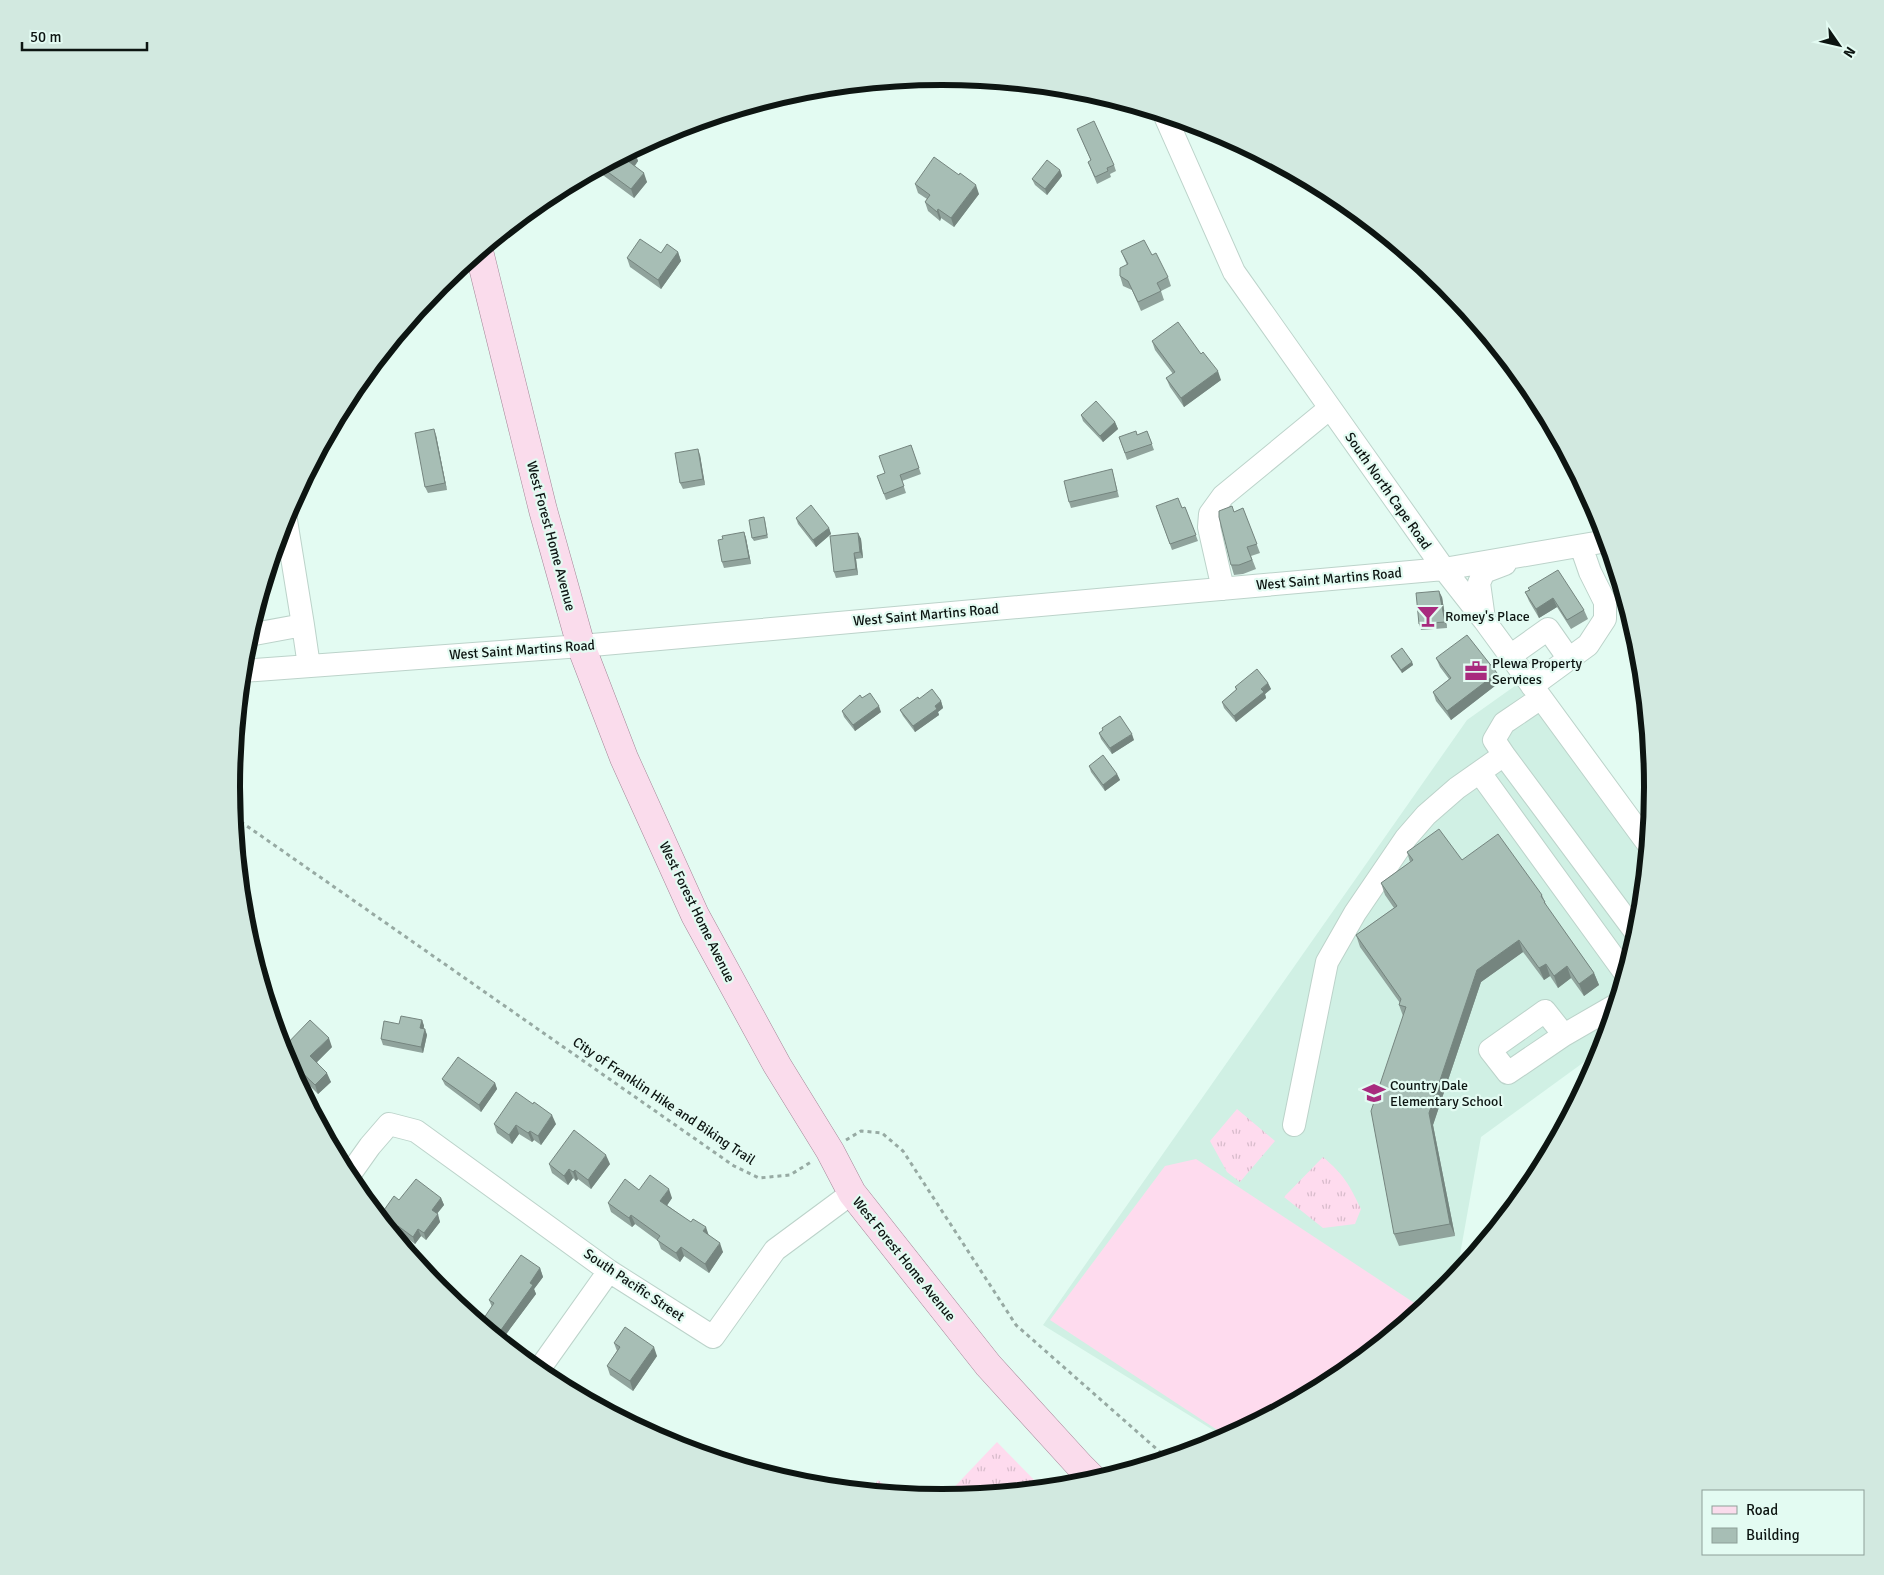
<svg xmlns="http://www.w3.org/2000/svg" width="1884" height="1575" viewBox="0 0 1884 1575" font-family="Signika,sans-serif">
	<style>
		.built { fill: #d0f0e4 }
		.grass { fill: url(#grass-tufts) }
		.pitch { fill: #fedbee }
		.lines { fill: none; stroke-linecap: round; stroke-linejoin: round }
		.minor-casing { stroke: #bcd3ca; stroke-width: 24 }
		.major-casing { stroke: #a48798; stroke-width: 29 }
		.path { stroke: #97aaa3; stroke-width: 3; stroke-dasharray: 4 4; stroke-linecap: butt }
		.minor { stroke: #fff; stroke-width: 22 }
		.major { stroke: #fadcec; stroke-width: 28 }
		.wall { fill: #90a39c }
		.shaded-wall { fill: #75857f }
		.building { fill: #a7beb5; stroke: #75857f }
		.labels { text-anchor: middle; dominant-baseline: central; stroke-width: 4.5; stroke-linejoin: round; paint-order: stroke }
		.street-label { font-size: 14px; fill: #0d1512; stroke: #e3fbf2 }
		.poi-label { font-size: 14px; fill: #0d1512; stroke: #e3fbf2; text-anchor: start }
		.rim { fill: none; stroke: #0d1512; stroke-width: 6 }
	</style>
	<defs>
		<pattern id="grass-tufts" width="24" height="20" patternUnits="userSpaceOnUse" patternTransform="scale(1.25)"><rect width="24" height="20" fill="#fedbee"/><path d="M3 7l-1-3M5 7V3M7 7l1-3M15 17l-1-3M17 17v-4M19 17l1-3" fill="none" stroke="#d8bbcb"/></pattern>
	</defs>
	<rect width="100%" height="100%" fill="#e3fbf2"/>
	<path class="built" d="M1519,683L1646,859L1640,927L1602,1049L1481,1137L1456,1277L1445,1291L1337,1379L1226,1438L1043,1325L1467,720Z"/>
	<path class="grass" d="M1237,1109L1275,1141L1240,1182L1227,1172L1210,1141Z
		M1323,1157C1344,1175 1349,1184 1361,1209L1355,1224L1323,1228L1284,1197Z
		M997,1442L1043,1489L943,1499Z
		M878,1480L895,1494L869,1492Z"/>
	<path class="pitch" d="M1196,1159L1422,1308L1337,1379L1228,1437L1050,1320L1165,1166Z"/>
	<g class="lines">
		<defs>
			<path id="minor" d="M1165,116L1234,272L1444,569L1484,620L1648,844
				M285,514L303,625
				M1223,589L1209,527L1210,514L1223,496L1330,408
				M1484,619L1479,583L1484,572L1505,564
				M249,635L303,625L309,666
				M1510,656L1548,629L1569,659
				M242,671L581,646L1444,569L1607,541
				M1532,686L1588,645L1605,619V602L1590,572L1581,546
				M1541,698L1504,723L1494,740L1504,755L1637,934
				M1480,773L1625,973
				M1564,1035L1545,1011L1490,1050L1508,1073L1564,1035L1616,1005
				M1294,1125L1327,962L1355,913L1406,838L1426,815L1457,788L1504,755
				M348,1177L370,1146L389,1124L416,1131L609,1271L713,1337L775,1250L852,1193
				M538,1371L609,1271"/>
			<path id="major" d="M479,251L543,510L581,646L624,758L695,915L777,1065L830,1151L852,1193L988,1365L1080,1466L1095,1481"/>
		</defs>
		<use href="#minor" class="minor-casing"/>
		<use href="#major" class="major-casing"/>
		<path class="path" d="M234,817L734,1166L759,1178L790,1175L811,1162
			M846,1140L861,1131L882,1133L903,1151L1016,1325L1168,1459"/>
		<use href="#minor" class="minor"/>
		<use href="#major" class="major"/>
	</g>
	<path class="wall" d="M1077,129L1114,165L1116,171L1110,174L1111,177L1097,184L1088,162L1091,161Z
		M633,150L638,161L635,166L647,182L634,198L596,170Z
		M1060,170L1062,176L1047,195L1035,185L1032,179Z
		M915,184L979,194L954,227L941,218L940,221L928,211L925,202L927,199L918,193Z
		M1121,251L1152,255L1168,277L1171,286L1161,291L1164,300L1141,311L1132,290L1123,286L1120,276L1127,265Z
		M678,252L681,261L661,289L630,267L627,258L661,253Z
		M1152,341L1221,380L1184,407L1170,387L1166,378L1173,374L1155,350Z
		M1081,415L1115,422L1118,429L1103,442L1083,421Z
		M1147,431L1154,450L1127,460L1119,437L1137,435Z
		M436,435L447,490L428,493L425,487Z
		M911,445L921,474L902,481L906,493L886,500L877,476L885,473Z
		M700,455L705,485L683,489L680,483Z
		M1112,469L1119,497L1071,508L1069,502Z
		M1156,506L1182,508L1185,507L1198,541L1172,550Z
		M1243,508L1260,553L1251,556L1256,569L1243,574L1234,575L1231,565L1234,512Z
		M796,518L829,528L831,534L816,547L798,524Z
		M765,520L768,538L754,541L752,538Z
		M744,532L746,538L751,564L724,568L722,562L723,539Z
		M858,533L861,539L863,558L856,559L858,575L836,578L834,572Z
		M1528,588L1584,610L1588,619L1571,629L1557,607L1539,618L1529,601L1525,592L1529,590Z
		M1442,597L1447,628L1421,630L1419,624Z
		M1391,656L1412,662L1413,665L1402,673L1392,659Z
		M1436,658L1500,682L1451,720L1436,701L1433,692L1449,679L1440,667Z
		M1268,683L1271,689L1265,694L1266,698L1236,722L1224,708L1222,702L1236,690L1235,687Z
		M862,698L881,712L855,731L844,717L842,711Z
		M919,699L941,701L943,708L938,712L939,715L915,732L903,716L900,710Z
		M1646,713L1648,736L1640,718Z
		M1102,728L1134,740L1112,754L1101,739L1099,733L1103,731Z
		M1089,766L1117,774L1120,780L1105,791L1091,772Z
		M1407,852L1462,860L1542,895L1547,907L1594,973L1599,985L1584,996L1571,978L1558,988L1550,976L1544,980L1523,952L1481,982L1433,1125L1455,1236L1399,1246L1394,1234L1403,1016L1399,1005L1400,1003L1360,947L1356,935L1394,908L1385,895L1381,883L1410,862Z
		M422,1020L424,1026V1028L427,1035L423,1053L383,1045L381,1039L399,1024Z
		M332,1047L317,1062L331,1082L318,1094L287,1063L285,1059L282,1049Z
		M442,1079L495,1083L497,1089L481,1112L445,1085Z
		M494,1124H556L541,1145L534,1140L532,1142L519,1134L512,1144L497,1133Z
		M549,1164H610L591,1189L578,1179L576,1181L573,1178L568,1185L552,1173Z
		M639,1190L672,1198L667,1205L708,1235L723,1252L709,1273L684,1256L680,1262L661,1249L658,1241L635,1224L632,1227L611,1212L608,1203Z
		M441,1198L444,1205L437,1214L440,1222L426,1240L421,1236L415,1244L401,1233L397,1239L379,1217Z
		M540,1268L543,1277L534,1289L536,1294L501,1341L480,1324L492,1307L489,1300Z
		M614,1343L657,1356L633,1391L610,1375L607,1366L617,1351Z"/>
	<path class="shaded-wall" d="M635,152L638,161L631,170L628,161Z
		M1060,170L1062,176L1047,195L1045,189Z
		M644,173L647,182L634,198L631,189Z
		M976,185L979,194L954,227L951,218Z
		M938,209L941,218L940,221L937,212Z
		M678,252L681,261L661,289L658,280Z
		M1218,371L1221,380L1184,407L1181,398Z
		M1115,422L1118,429L1103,442L1100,436Z
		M434,429L436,435L447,490L445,483Z
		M698,449L700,455L705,485L703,479Z
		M829,528L831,534L816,547L813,540Z
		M744,532L746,538L751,564L749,558Z
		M858,533L861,539L863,558L860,552Z
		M854,553L856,559L858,575L856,569Z
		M1439,591L1442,597L1447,628L1445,622Z
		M1553,598L1557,607L1539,618L1536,609Z
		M1412,662L1413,665L1402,673L1401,670Z
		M1497,673L1500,682L1451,720L1447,711Z
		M1268,683L1271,689L1265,694L1266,698L1236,722L1234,716Z
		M941,701L943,708L938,712L939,715L915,732L913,726Z
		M879,706L881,712L855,731L853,725Z
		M1132,734L1134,740L1112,754L1110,748Z
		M1117,774L1120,780L1105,791L1103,785Z
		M1519,940L1523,952L1481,982L1433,1125L1455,1236L1450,1224L1429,1113L1477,970Z
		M1546,964L1550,976L1544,980L1539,968Z
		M1567,966L1571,978L1558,988L1554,976Z
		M1594,973L1599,985L1584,996L1579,984Z
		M422,1020L424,1026L422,1034L420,1028Z
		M425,1029L427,1035L423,1053L421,1047Z
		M329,1038L332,1047L314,1065L310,1056Z
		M327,1073L331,1082L318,1094L315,1085Z
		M495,1083L497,1089L481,1112L479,1105Z
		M552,1115L556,1124L541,1145L538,1136Z
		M516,1125L519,1134L512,1144L509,1135Z
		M530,1131L534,1140L532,1142L528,1133Z
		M606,1155L610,1164L591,1189L588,1180Z
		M569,1169L573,1178L568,1185L564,1176Z
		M575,1170L578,1179L576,1181L573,1172Z
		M669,1189L672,1198L664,1210L660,1201Z
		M441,1198L444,1205L434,1217L432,1210Z
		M438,1214L440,1222L426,1240L424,1233Z
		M631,1215L635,1224L632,1227L629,1218Z
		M398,1226L401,1233L397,1239L392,1233Z
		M706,1227L709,1236L703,1231Z
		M418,1229L421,1236L415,1244L413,1237Z
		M720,1243L723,1252L709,1273L705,1264Z
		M681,1247L684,1256L680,1262L676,1253Z
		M540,1268L543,1277L534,1289L536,1294L501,1341L496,1337L530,1283Z
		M654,1347L657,1356L633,1391L630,1381Z
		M618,1412L621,1418L616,1416Z"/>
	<path class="building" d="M1094,121L1114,165L1107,168L1108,171L1095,177L1088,162L1091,160L1077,129Z
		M633,150L635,152L628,161L644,173L631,189L601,167Z
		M934,157L959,175L960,173L976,185L951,218L938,209L937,212L925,202L930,195L915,184Z
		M1047,160L1060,170L1045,189L1032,179Z
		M640,239L661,253L667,244L678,252L658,280L627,258Z
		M1144,240L1152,255L1156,253L1168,277L1157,283L1161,291L1138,302L1128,281L1120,276V268L1128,264L1121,251Z
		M1178,322L1201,354L1203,352L1218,371L1181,398L1166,378L1175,372L1152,341Z
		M1096,401L1115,422L1100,436L1081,415Z
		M434,429L445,483L425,487L415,433Z
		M1136,431L1137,435L1147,431L1152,444L1125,453L1119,437Z
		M911,445L919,468L900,475L904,486L884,494L877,476L885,473L879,456Z
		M698,449L703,479L680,483L675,453Z
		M1112,469L1117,491L1069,502L1064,481Z
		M1178,498L1182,508L1185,507L1196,535L1170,544L1156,506Z
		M811,505L829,528L813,540L796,518Z
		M1232,506L1234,512L1243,508L1257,544L1247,547L1252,560L1239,565H1231L1219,517V511Z
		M764,517L767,535L752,538L749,520Z
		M744,532L749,558L722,562L718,540L723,539L722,536Z
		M858,533L860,552L854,553L856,569L834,572L830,536Z
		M1558,570L1584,610L1567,620L1553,598L1536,609L1525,592L1530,590L1528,588Z
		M1439,591L1445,622L1419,624L1416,593Z
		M1467,635L1497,673L1447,711L1433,692L1451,678L1436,658Z
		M1402,648L1412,662L1401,670L1391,656Z
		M1257,669L1268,683L1261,689L1264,692L1234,716L1222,702L1237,689L1235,687Z
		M932,689L941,701L935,706L937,709L913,726L900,710L918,697L919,699Z
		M870,693L879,706L853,725L842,711L860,695L862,698Z
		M1646,713L1648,731L1644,726L1645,725L1640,718Z
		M1120,716L1132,734L1110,748L1099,733L1103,730L1102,728Z
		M1103,755L1117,774L1103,785L1089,766Z
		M1439,829L1462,860L1498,834L1542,895L1541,896L1545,902H1544L1594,973L1579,984L1567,966L1554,976L1546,964L1539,968L1519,940L1477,970L1429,1113L1450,1224L1394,1234L1371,1111L1406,1007L1399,1005L1401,999L1356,935L1397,906L1381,883L1413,860L1407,852Z
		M401,1016L422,1020L420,1028L425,1029L421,1047L381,1039L384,1021L399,1024Z
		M310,1020L329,1038L310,1056L327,1073L315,1085L283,1054L282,1049Z
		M458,1057L495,1083L479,1105L442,1079Z
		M516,1092L533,1104L534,1102L552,1115L538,1136L530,1131L528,1133L516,1125L509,1135L494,1124Z
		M574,1130L606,1155L588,1180L575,1170L573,1172L569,1169L564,1176L549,1164Z
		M650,1175L669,1189L660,1201L691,1222L693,1219L706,1227L703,1231L720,1243L705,1264L681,1247L676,1253L657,1240L660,1236L631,1215L629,1218L608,1203L625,1179L639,1190Z
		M416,1179L441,1198L432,1210L438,1214L424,1233L418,1229L413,1237L398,1226L392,1233L379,1217L394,1196L399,1200Z
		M521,1255L540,1268L530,1283L533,1285L496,1337L480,1324L494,1303L489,1300Z
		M625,1327L654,1347L630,1381L607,1366L620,1347L614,1343Z
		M594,1395L618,1412L616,1416L590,1402Z"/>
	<defs>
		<symbol id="bar-bare" viewBox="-9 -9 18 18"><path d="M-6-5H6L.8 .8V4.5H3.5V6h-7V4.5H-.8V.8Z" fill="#a82b7e" stroke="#e3fbf2" stroke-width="2.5" paint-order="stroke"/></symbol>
		<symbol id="office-bare" viewBox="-9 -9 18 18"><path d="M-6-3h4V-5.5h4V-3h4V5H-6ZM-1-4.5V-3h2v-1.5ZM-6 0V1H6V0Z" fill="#a82b7e" stroke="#e3fbf2" stroke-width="2.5" paint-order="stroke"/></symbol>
		<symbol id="school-bare" viewBox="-9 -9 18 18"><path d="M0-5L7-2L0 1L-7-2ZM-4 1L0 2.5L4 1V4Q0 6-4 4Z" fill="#a82b7e" stroke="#e3fbf2" stroke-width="2.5" paint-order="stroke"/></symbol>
	</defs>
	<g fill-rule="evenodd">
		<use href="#bar-bare" x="1412" y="600" width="32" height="32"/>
		<use href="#office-bare" x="1460" y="655" width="32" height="32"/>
		<use href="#school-bare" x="1358" y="1077" width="32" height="32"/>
	</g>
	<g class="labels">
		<g class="street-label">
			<text transform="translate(1388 491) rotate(55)">South North Cape Road</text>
			<text transform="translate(551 536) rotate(75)">West Forest Home Avenue</text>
			<text transform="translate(1329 579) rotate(-5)">West Saint Martins Road</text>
			<text transform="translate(926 615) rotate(-5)">West Saint Martins Road</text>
			<text transform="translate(522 650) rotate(-4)">West Saint Martins Road</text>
			<text transform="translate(697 912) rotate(64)">West Forest Home Avenue</text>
			<text transform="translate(664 1101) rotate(34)">City of Franklin Hike and Biking Trail</text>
			<text transform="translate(904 1259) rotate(51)">West Forest Home Avenue</text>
			<text transform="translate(634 1285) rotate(34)">South Pacific Street</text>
		</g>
		<g class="poi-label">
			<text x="1445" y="616">Romey's Place</text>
			<text x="1492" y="663">Plewa Property<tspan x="1492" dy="16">Services</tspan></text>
			<text x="1390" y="1085">Country Dale<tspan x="1390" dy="16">Elementary School</tspan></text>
		</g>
	</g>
	<path d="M0 0H1884V1575H0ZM240 787a702 702 0 1 1 1404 0a702 702 0 1 1-1404 0Z" fill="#d2e9e0" fill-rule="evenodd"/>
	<path class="rim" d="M240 787a702 702 0 1 1 1404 0a702 702 0 1 1-1404 0Z"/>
	<rect x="1702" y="1490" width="162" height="65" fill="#e3fbf2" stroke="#8d9f98"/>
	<rect x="1712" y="1506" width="25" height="8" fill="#fadcec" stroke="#8d9f98"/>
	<text x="1746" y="1515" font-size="15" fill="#0d1512">Road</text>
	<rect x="1712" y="1528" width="25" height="15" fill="#a7beb5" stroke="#8d9f98"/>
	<text x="1746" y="1540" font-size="15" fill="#0d1512">Building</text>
	<g transform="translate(1839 45) rotate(124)" stroke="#e3fbf2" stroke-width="4" paint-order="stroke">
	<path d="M0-4L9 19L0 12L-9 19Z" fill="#0d1512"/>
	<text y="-8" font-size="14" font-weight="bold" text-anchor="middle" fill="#0d1512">N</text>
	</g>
	<path d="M22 42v8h125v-8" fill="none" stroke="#0d1512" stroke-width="2.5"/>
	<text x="30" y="42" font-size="15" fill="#0d1512" stroke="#e3fbf2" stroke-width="4" paint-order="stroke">50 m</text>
</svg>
